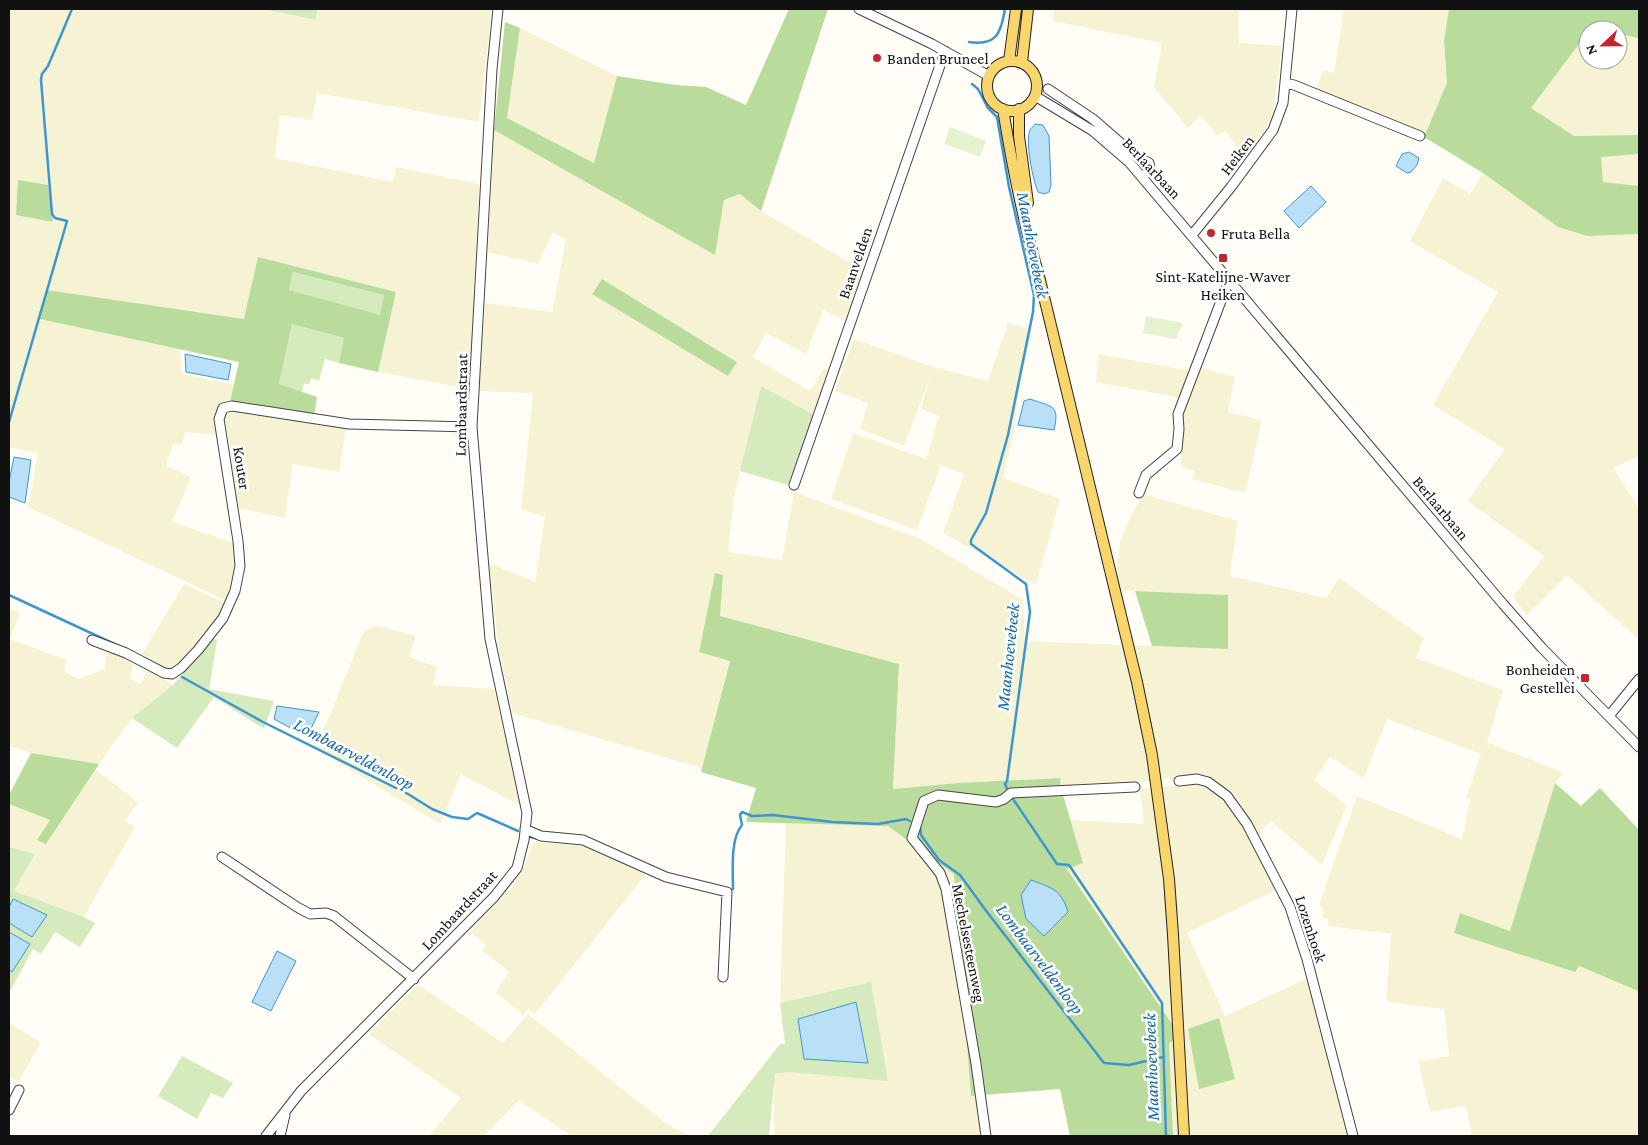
<svg xmlns="http://www.w3.org/2000/svg" width="1648" height="1145" viewBox="0 0 1648 1145" font-family="'Crimson Pro',serif">
	<style>
		.farmland { fill: #f6f3d4; fill-rule: evenodd }
		.green { fill: #d5ebbd }
		.forest { fill: #b9dc9c; fill-rule: evenodd }
		.pitch { fill: #e6f2cf }
		.water { fill: #b9e0f7; stroke: #3f96cf }
		.lines { fill: none; stroke-linecap: round; stroke-linejoin: round }
		.stream { stroke: #3f96cf; stroke-width: 2.5 }
		.minor-casing { stroke: #444; stroke-width: 11 }
		.major-casing { stroke: #222; stroke-width: 12 }
		.minor { stroke: #fff; stroke-width: 9 }
		.major { stroke: #f9d66b; stroke-width: 10 }
		.poi-dot { fill: #c4262e; stroke: #fff; stroke-width: 2 }
		.labels { text-anchor: middle; dominant-baseline: central; stroke-width: 5; stroke-linejoin: round; paint-order: stroke }
		.poi-label { font-size: 16px; fill: #111; stroke: #fff; text-anchor: start }
		.street-label { font-size: 16px; fill: #111; stroke: #fff }
		.water-label { font-size: 18px; font-style: italic; fill: #1768a6; stroke: #fff }
	</style>
	<rect width="100%" height="100%" fill="#fffdf5"/>
	<path class="farmland" d="M9,9H263L314,20L318,9H492L479,122L317,93L312,120L280,115L275,158L393,182L396,167L479,184L470,389L378,372L396,292L259,258L245,319L47,290L41,319L180,349L182,374L234,385L230,402L222,404L219,408L217,435L185,432L182,445L173,444L166,466L191,477L172,522L237,544L238,564L229,602L28,507L38,453L9,447Z
		M1054,9H1286V11H1238L1239,43L1282,46L1272,117L1247,159L1225,131L1218,136L1201,116L1188,128L1154,87L1162,43L1053,21Z
		M1344,9H1449L1444,40L1447,83L1424,137L1316,90L1323,70L1334,73Z
		M520,28L617,76L594,163L507,118Z
		M1588,32V60H1618V34L1639,38V135L1574,136L1531,108Z
		M494,130L715,255L724,200L740,194L761,211L863,270L845,320L823,310L806,354L766,333L753,357L810,391L824,368L829,370L815,415L761,386L734,498L728,552L782,560L794,492L921,539L1023,600L1025,641L1227,649L1228,595L1119,590L1117,567L1120,543L1129,520L1143,494L1238,521L1230,576L1326,598L1339,578L1424,638L1416,658L1503,690L1487,742L1564,773L1555,783L1510,931L1460,913L1575,972L1578,966L1638,991L1639,993L1638,1052L1639,1053V1136H1472L1466,1106L1430,1112L1418,1061L1449,1056L1444,1009L1403,1004L1386,1001L1391,934L1328,926L1329,919L1323,918V908L1319,905L1357,796L1462,839L1470,799L1466,798L1481,754L1387,719L1364,778L1330,757L1314,780L1347,805L1322,865L1271,821L1258,835L1238,802L1219,784L1203,775L1138,782L1061,788L1060,778L958,783L893,789L899,664L720,616L723,575L715,573L699,651L730,660L702,768L512,713L498,644L489,563L535,582L545,517L521,509L533,393L479,391L485,303L552,312L566,239L553,232L538,264L488,252ZM602,279L737,361L728,376L592,293Z
		M1639,154V186L1603,182L1601,156Z
		M1483,173L1558,227L1587,236L1639,234V456L1613,468L1639,508V640L1567,575L1527,615L1513,597L1544,556L1467,501L1505,449L1433,405L1498,292L1410,241L1443,178L1470,194Z
		M1008,323L1032,330L1019,390L1014,432L1003,478L1060,499L1036,585L943,533L964,474L941,465L917,530L831,499L853,433L926,459L939,416L921,409L930,377L904,446L860,429L868,403L835,391L854,339L934,367L988,381Z
		M1099,354L1191,371L1180,398L1096,382Z
		M1200,367L1235,377L1228,412L1262,420L1245,493L1192,479L1195,472L1181,466L1183,415Z
		M233,410L342,427L346,429L339,472L293,464L285,518L239,508L225,418L227,412Z
		M184,584L225,603L217,618L194,647L174,668L167,672L142,654Z
		M9,609L20,613L10,639L67,660L64,671L78,679L104,669L108,650L135,662L129,678L141,684L147,669L173,685L132,718L99,764L31,753L9,746Z
		M375,625L416,636L409,657L437,667L433,685L494,689L521,806L461,774L440,824L316,749L363,633Z
		M95,769L138,802L125,821L135,827L84,917L14,891L35,854L9,847V804L51,820L46,844Z
		M1197,784L1222,797L1243,825L1276,890L1187,933L1225,1016L1308,978L1349,1136H1173L1169,1043L1180,1037L1067,868L1083,862L1070,820L1144,824L1140,789Z
		M786,823L888,826L954,874L971,1096L983,1095L984,1136H774V1074L789,1072L871,982L780,1003Z
		M533,842L577,845L600,851L646,874L535,1014L528,1009L523,1015L496,992L509,972L482,950L486,945L470,932L514,885L527,860Z
		M418,984L503,1043L528,1014L668,1125L691,1136H571L519,1100L484,1136H429L461,1098L369,1034Z
		M9,1023L41,1042L19,1081L9,1077Z"/>
	<path class="green" d="M263,9H318L315,20Z
		M293,272L384,295L380,316L289,290Z
		M292,324L344,338L339,363L325,359L319,381L311,378L309,385L304,383L302,392L279,384Z
		M761,386L815,415L788,485L740,471Z
		M213,639L217,640L209,689L274,701L264,729L214,697L177,748L132,718L173,685Z
		M9,847L35,854L14,891L84,917L95,923L80,947L55,932L41,954L33,949L9,993Z
		M871,982L888,1081L789,1072L775,1074L769,1136H708L780,1044H785L780,1003Z
		M182,1056L233,1083L223,1098L211,1093L197,1119L158,1096Z"/>
	<path class="forest" d="M789,9H828L761,211L740,194L724,200L715,255L494,130L505,22L520,28L507,118L594,163L617,76L676,85L706,87L746,105Z
		M1449,9H1639V38L1618,34V30H1601L1591,28L1531,108L1574,136L1639,135V154L1601,157L1603,182L1639,186V234L1587,236L1558,227L1483,173L1424,137L1447,83L1444,40Z
		M18,180L48,185L53,222L16,215Z
		M258,257L396,292L378,372L339,363L344,338L292,324L279,384L317,397L314,416L230,402L239,362L40,319L47,290L244,319ZM293,272L384,295L380,315L289,290Z
		M602,279L737,362L728,376L592,294Z
		M715,573L723,575L720,616L899,664L893,789L958,783L1060,778L1061,788L1083,863L1067,869L1180,1036L1169,1043L1173,1136H1070L1060,1089L971,1096L954,874L888,826L746,822L756,788L701,772L730,661L699,652Z
		M1135,591L1228,595V649L1152,646Z
		M31,753L99,764L46,844L37,840L50,820L9,804V795Z
		M1555,783L1581,806L1600,788L1639,830V988L1638,991L1579,966L1575,972L1454,933L1460,913L1510,931Z
		M1219,1018L1235,1079L1199,1089L1188,1029Z"/>
	<path class="pitch" d="M950,127L986,141L980,157L944,144Z
		M1146,316L1183,323L1176,339L1143,333Z"/>
	<path class="water" d="M1035,124L1043,125L1049,136L1051,185L1049,192L1044,194L1038,192C1033,181 1025,141 1030,130C1030,129 1035,125 1035,124Z
		M1409,152L1419,158L1417,165L1411,172L1407,173L1396,166L1402,154Z
		M1311,186L1326,202L1299,228L1284,211Z
		M185,354L231,364L228,380L186,372Z
		M1030,399C1052,407 1060,404 1054,430L1018,425L1024,401Z
		M14,457L31,460L25,503L9,497V482Z
		M277,706L319,712L307,737L274,719Z
		M1031,880C1052,888 1061,889 1068,912L1044,936L1026,919L1021,895Z
		M13,899L47,915L32,937L9,923V907Z
		M9,932L30,944L12,972L9,970Z
		M277,951L296,961L271,1011L252,1002Z
		M856,1002L868,1063L804,1059L798,1019Z"/>
	<g class="lines">
		<path class="stream" d="M969,42C997,46 1001,33 1005,9
			M972,84L978,89L988,108L997,117L1009,187L1034,295L1033,312L1008,435L986,513L971,540V544L1026,584L1030,612L1007,781L1005,784L1008,791
			M9,422L67,221L55,218L52,214L41,80L42,74L48,66L72,9
			M9,595L121,647
			M144,658L168,670
			M182,677L263,722L408,794L432,809L452,817L468,819L477,813L518,831
			M1011,796L1057,864L1069,865L1162,1003L1166,1136
			M920,825L921,835L939,860L960,875L987,912L1104,1063L1129,1065L1163,1057
			M531,837L539,839
			M733,889C733,871 730,839 742,825L740,815L742,812L752,816L773,815L832,822L878,824L906,819L910,821"/>
		<defs>
			<path id="minor" d="M859,9L932,44L989,76
				M1285,83L1294,85L1420,136
				M1048,89L1093,119L1133,154L1149,163L1150,169L1143,177
				M1035,96L1093,131L1129,162L1503,604L1542,648L1639,747
				M1192,235L1231,187L1273,130L1283,103L1292,9
				M794,485L945,51
				M1139,493L1146,475L1177,449L1179,429L1178,414L1229,280
				M92,640L126,653L164,673L172,674L181,668L198,650L223,618L235,591L240,566L238,541L219,419L223,408L232,406L349,424L472,427
				M1609,716L1639,679
				M1179,781L1197,779L1208,782L1227,796L1247,824L1290,907L1307,959L1353,1136
				M525,829L541,836L583,840L666,877L727,892L723,977
				M222,857L297,907L310,914L326,913L334,916L414,979
				M9,1110L19,1090
				M266,1136L301,1091L494,897L517,868L524,840L527,813L490,639L472,427L492,69L498,9
				M280,1136L285,1115
				M986,1136L976,1064L946,889L940,873L912,838L924,801L938,795L996,802L1004,799L1011,793L1135,787"/>
			<path id="major" d="M1009,61L1016,9
				M987 86a25 25 0 1 1 50 0a25 25 0 1 1-50 0Z
				M1022,62L1028,9
				M1003,109C1012,165 1023,221 1039,276L1137,682L1152,755L1169,879L1173,935L1184,1136
				M1019,109V136L1028,203"/>
		</defs>
		<use href="#minor" class="minor-casing"/>
		<use href="#major" class="major-casing"/>
		<use href="#minor" class="minor"/>
		<use href="#major" class="major"/>
	</g>
	<g class="poi-dot">
		<circle cx="877" cy="58" r="5"/>
		<circle cx="1211" cy="233" r="5"/>
		<rect x="1218" y="253" width="10" height="10" rx="2.5"/>
		<rect x="1580" y="673" width="10" height="10" rx="2.5"/>
	</g>
	<g class="labels">
		<g class="poi-label">
			<text x="887" y="58">Banden Bruneel</text>
			<text x="1221" y="233">Fruta Bella</text>
			<text x="1223" y="276" text-anchor="middle">Sint-Katelijne-Waver<tspan x="1223" dy="18">Heiken</tspan></text>
			<text x="1575" y="669" text-anchor="end">Bonheiden<tspan x="1575" dy="18">Gestellei</tspan></text>
		</g>
		<g class="street-label">
			<text transform="translate(1237 155) rotate(-53)">Heiken</text>
			<text transform="translate(1152 168) rotate(47)">Berlaarbaan</text>
			<text transform="translate(855 263) rotate(-71)">Baanvelden</text>
			<text transform="translate(461 405) rotate(-89)">Lombaardstraat</text>
			<text transform="translate(242 468) rotate(81)">Kouter</text>
			<text transform="translate(1441 508) rotate(50)">Berlaarbaan</text>
			<text transform="translate(459 910) rotate(-47)">Lombaardstraat</text>
			<text transform="translate(1311 929) rotate(72)">Lozenhoek</text>
			<text transform="translate(969 943) rotate(79)">Mechelsesteenweg</text>
		</g>
		<g class="water-label">
			<text transform="translate(1033 245) rotate(79)">Maanhoevebeek</text>
			<text transform="translate(1008 657) rotate(-84)">Maanhoevebeek</text>
			<text transform="translate(354 754) rotate(28)">Lombaarveldenloop</text>
			<text transform="translate(1040 959) rotate(53)">Lombaarveldenloop</text>
			<text transform="translate(1151 1067) rotate(-92)">Maanhoevebeek</text>
		</g>
	</g>
	<rect width="1648" height="1145" fill="none" stroke="#111111" stroke-width="20"/>
	<g transform="translate(1603 45) rotate(248)"><circle r="24" fill="#ffffff" stroke="#a0a0a0"/>
	<path d="M0-4L9 19L0 12L-9 19Z" fill="#c4262e"/>
	<text y="-8" font-size="14" font-weight="bold" text-anchor="middle" fill="#111111">N</text>
	</g>
</svg>
